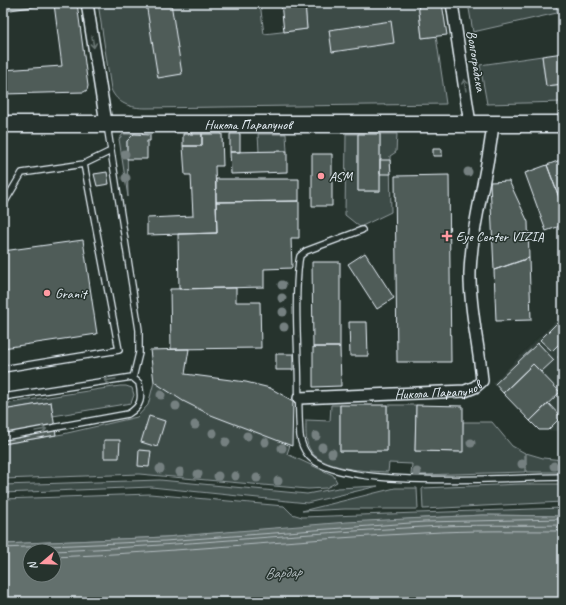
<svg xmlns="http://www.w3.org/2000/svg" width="566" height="605" viewBox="0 0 566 605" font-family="Caveat,sans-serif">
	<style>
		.built { fill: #333f3a }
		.green { fill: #3e4b47; stroke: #939ea0 }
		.water { fill: #636f6d; stroke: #98a3a5; fill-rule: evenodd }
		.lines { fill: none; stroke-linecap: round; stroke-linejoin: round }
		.shore { stroke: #b3bdc0; stroke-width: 1 }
		.building { fill: #505c59; stroke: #e8f1f8 }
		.lane-casing { stroke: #e8f1f8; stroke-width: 8 }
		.street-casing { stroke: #e8f1f8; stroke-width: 14 }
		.secondary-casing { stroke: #e8f1f8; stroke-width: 19 }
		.lane { stroke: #26332d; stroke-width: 5.5 }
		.street { stroke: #26332d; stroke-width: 11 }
		.secondary { stroke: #26332d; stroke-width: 16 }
		.tree { fill: #758080 }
		.oneway { stroke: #6a7674 }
		.poi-dot { fill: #ff9aa2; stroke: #26332d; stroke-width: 1.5 }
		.labels { text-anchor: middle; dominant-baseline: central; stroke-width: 3; stroke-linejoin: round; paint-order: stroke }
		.street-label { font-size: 14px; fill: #e8f1f8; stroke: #26332d }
		.poi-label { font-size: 14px; fill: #e8f1f8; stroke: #26332d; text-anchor: start }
		.water-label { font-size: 15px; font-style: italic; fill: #b3bdc0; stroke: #26332d }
	</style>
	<rect width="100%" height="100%" fill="#26332d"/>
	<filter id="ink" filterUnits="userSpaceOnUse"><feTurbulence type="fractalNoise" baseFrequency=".025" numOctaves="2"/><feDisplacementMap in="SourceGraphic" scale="8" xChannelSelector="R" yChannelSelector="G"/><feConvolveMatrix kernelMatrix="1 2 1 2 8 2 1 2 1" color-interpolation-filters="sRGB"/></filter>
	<g filter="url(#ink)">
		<path class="built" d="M563,314V431L539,430L493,383Z"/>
		<path class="green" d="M98,3H260L264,34L307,29L305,3H418L422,38L436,36L446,104L146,108C131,108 117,104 111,89Z
			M468,3H556L557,13L473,32Z
			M542,56L546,86L563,84V102L487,104L480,65Z
			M123,134H134L127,141L128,197L119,139Z
			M258,134H286L287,151L259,152Z
			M346,134H358V191H380V134H397L396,152L390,156L391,212L360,227L345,215Z
			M154,382L290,445L287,454L333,475L337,482L326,488L308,489L139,474L3,479V444L63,434L137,417L148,405Z
			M120,386H126L132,388L134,395L131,403L53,416L51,402L3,410V404Z
			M331,405H340V451H387V405H416L415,451L462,452L463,422H492L512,446L525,453V472L419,475L411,474L412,464L389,463L388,472C367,471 319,470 309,448C305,440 306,429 306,420L330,421Z
			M526,453L543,458L563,460V472H526Z
			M160,480L307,494L338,488L378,486L307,503L151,487L3,493V485Z
			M522,484H563V502L423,509L422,488Z
			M395,488H417L418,509H345L302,511Z
			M150,494L284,506L292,514L302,517L563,508V516L482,515L424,518L165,537L3,544V499Z"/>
		<path class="water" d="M482,515L563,516V602H3V544L165,537L347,522ZM30,551H54V575H30Z"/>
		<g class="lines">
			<path class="shore" d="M3,548L165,541L424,522L563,519
				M54,551C177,546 300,533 423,527C470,524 516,526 563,525
				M54,557C177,552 300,539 423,533C470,530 516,531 563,531"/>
		</g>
		<path class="building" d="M3,3H77L88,86L87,90L84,92L3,94V70L62,66L54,4L3,11Z
			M146,3H171L182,74L158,78Z
			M281,3H305L307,29L284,32Z
			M418,3H442L447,35L422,38Z
			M391,21L394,43L332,52L329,30Z
			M563,53V84L546,86L542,56Z
			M134,134L150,135V141H147V159H127V141Z
			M183,134H202V146H183Z
			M202,134H222L223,166H215L217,233L147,235V218L193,216L191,175H185L183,146H202Z
			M230,134H240V152H230Z
			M358,134H380V191H358Z
			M433,149H442V156H433Z
			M287,151V172L231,174L230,152Z
			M312,154H332V206H312Z
			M563,159V208L547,165Z
			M380,160H390L391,174H380Z
			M547,165L563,208V225L546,231L525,173Z
			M107,172L109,184L97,186L94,174Z
			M449,175L451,362H397L395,176Z
			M216,179H299V201L216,202Z
			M509,181L528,222L529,258L494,270L490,182Z
			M299,201V238H291L292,268L264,269V287L179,289L178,234L217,233L216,202Z
			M83,240L97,334L3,348V251Z
			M365,253L394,298L377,309L348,264Z
			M529,258L531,320L496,321L494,270Z
			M312,262H340V347H313Z
			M236,288V302H260L261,348L171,349L170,289Z
			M563,317V340L552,351L540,340Z
			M349,322H367L368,356H350Z
			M538,343L554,360L541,372L533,364L503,393L495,384Z
			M313,347H340L341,386L313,387Z
			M189,349L185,374L246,382L270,388L293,401L292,446L211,415L183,401L154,382L150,350Z
			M563,352V363L558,357Z
			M276,354H293V370H276Z
			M533,364L560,392L530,421L503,393Z
			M51,402L56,435L3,444V410Z
			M548,403L561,417L548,430H539L530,421Z
			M340,405H387V451H340Z
			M416,405L463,406V452L415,451Z
			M149,416L165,421L157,447L141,442Z
			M104,440H120L119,458H104Z
			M139,450L151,451L149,467L138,466Z"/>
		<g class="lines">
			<defs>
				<path id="lane" d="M107,125L139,330V353L133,378
					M84,164L111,151
					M3,205L22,173L84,164L119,350L3,369
					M362,230L306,251L300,256L299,261C295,294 297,330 298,363C299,387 298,412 300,436C301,443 304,450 308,455C336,491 515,477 563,477
					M3,397L132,377L139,383C142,398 142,406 128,414L3,437"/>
				<g id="street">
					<path d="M87,3L106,123"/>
					<path d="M452,3L470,124"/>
					<path id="s1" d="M299,398L465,391L475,387L482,381C479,344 469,308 470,272C472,222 488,173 493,124"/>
				</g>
				<g id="secondary">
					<path id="s2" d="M3,124H563"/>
				</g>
			</defs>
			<use href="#lane" class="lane-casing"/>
			<use href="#street" class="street-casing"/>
			<use href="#secondary" class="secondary-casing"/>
			<use href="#lane" class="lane"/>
			<use href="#street" class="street"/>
			<use href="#secondary" class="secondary"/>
		</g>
		<g class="tree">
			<circle cx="125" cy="154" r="4.5"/>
			<circle cx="468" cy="172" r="4.5"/>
			<circle cx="126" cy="178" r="4.5"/>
			<circle cx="282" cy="285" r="4.5"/>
			<circle cx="282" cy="298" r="4.5"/>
			<circle cx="283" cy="312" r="4.5"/>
			<circle cx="284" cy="327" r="4.5"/>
			<circle cx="161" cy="395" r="4.5"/>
			<circle cx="176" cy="406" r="4.5"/>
			<circle cx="195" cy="425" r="4.5"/>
			<circle cx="213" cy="433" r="4.5"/>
			<circle cx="247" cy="436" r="4.5"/>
			<circle cx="316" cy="436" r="4.5"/>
			<circle cx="226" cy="442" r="4.5"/>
			<circle cx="265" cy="442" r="4.5"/>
			<circle cx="471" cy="443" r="4.5"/>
			<circle cx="322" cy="447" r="4.5"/>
			<circle cx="282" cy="448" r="4.5"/>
			<circle cx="332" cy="453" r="4.5"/>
			<circle cx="522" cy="464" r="4.5"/>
			<circle cx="554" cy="466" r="4.5"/>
			<circle cx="160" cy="469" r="4.5"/>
			<circle cx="180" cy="472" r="4.5"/>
			<circle cx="417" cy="472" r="4.5"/>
			<circle cx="198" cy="474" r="4.5"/>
			<circle cx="218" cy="476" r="4.5"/>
			<circle cx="235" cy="476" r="4.5"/>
			<circle cx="257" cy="478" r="4.5"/>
			<circle cx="278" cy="481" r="4.5"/>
		</g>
		<defs><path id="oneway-shaft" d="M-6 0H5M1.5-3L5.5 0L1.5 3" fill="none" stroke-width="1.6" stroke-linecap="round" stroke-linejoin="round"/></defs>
		<g class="oneway">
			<use href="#oneway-shaft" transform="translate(93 42) rotate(81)"/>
			<use href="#oneway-shaft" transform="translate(465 85) rotate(-99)"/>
			<use href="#oneway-shaft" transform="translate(110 380) rotate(171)"/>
			<use href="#oneway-shaft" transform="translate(41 430) rotate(-10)"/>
		</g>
	</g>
	<g class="poi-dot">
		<circle cx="321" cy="176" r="4"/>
		<path d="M445 230h4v4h4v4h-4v4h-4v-4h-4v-4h4z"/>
		<circle cx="47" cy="293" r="4"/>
	</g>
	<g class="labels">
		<g class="street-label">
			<text transform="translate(476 61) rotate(81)">Волгоградска</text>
			<text stroke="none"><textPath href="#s2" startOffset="245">Никола Парапунов</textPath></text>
			<text stroke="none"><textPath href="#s1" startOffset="139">Никола Парапунов</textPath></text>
		</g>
		<g class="poi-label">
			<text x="329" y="176">ASM</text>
			<text x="456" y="236">Eye Center VIZIA</text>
			<text x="55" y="293">Granit</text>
		</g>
		<g class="water-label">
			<text transform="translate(283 573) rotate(-3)">Вардар</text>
		</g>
	</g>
	<rect width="566" height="605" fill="none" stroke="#26332d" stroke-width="16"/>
	<rect x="8" y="8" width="550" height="589" fill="none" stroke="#e8f1f8" stroke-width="1.5" filter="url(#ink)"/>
	<g transform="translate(42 563) rotate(251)"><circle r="19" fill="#26332d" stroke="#747f7e"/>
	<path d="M0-3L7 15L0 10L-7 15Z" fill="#ff9aa2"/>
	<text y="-6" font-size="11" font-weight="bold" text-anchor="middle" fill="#e8f1f8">N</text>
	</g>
</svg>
